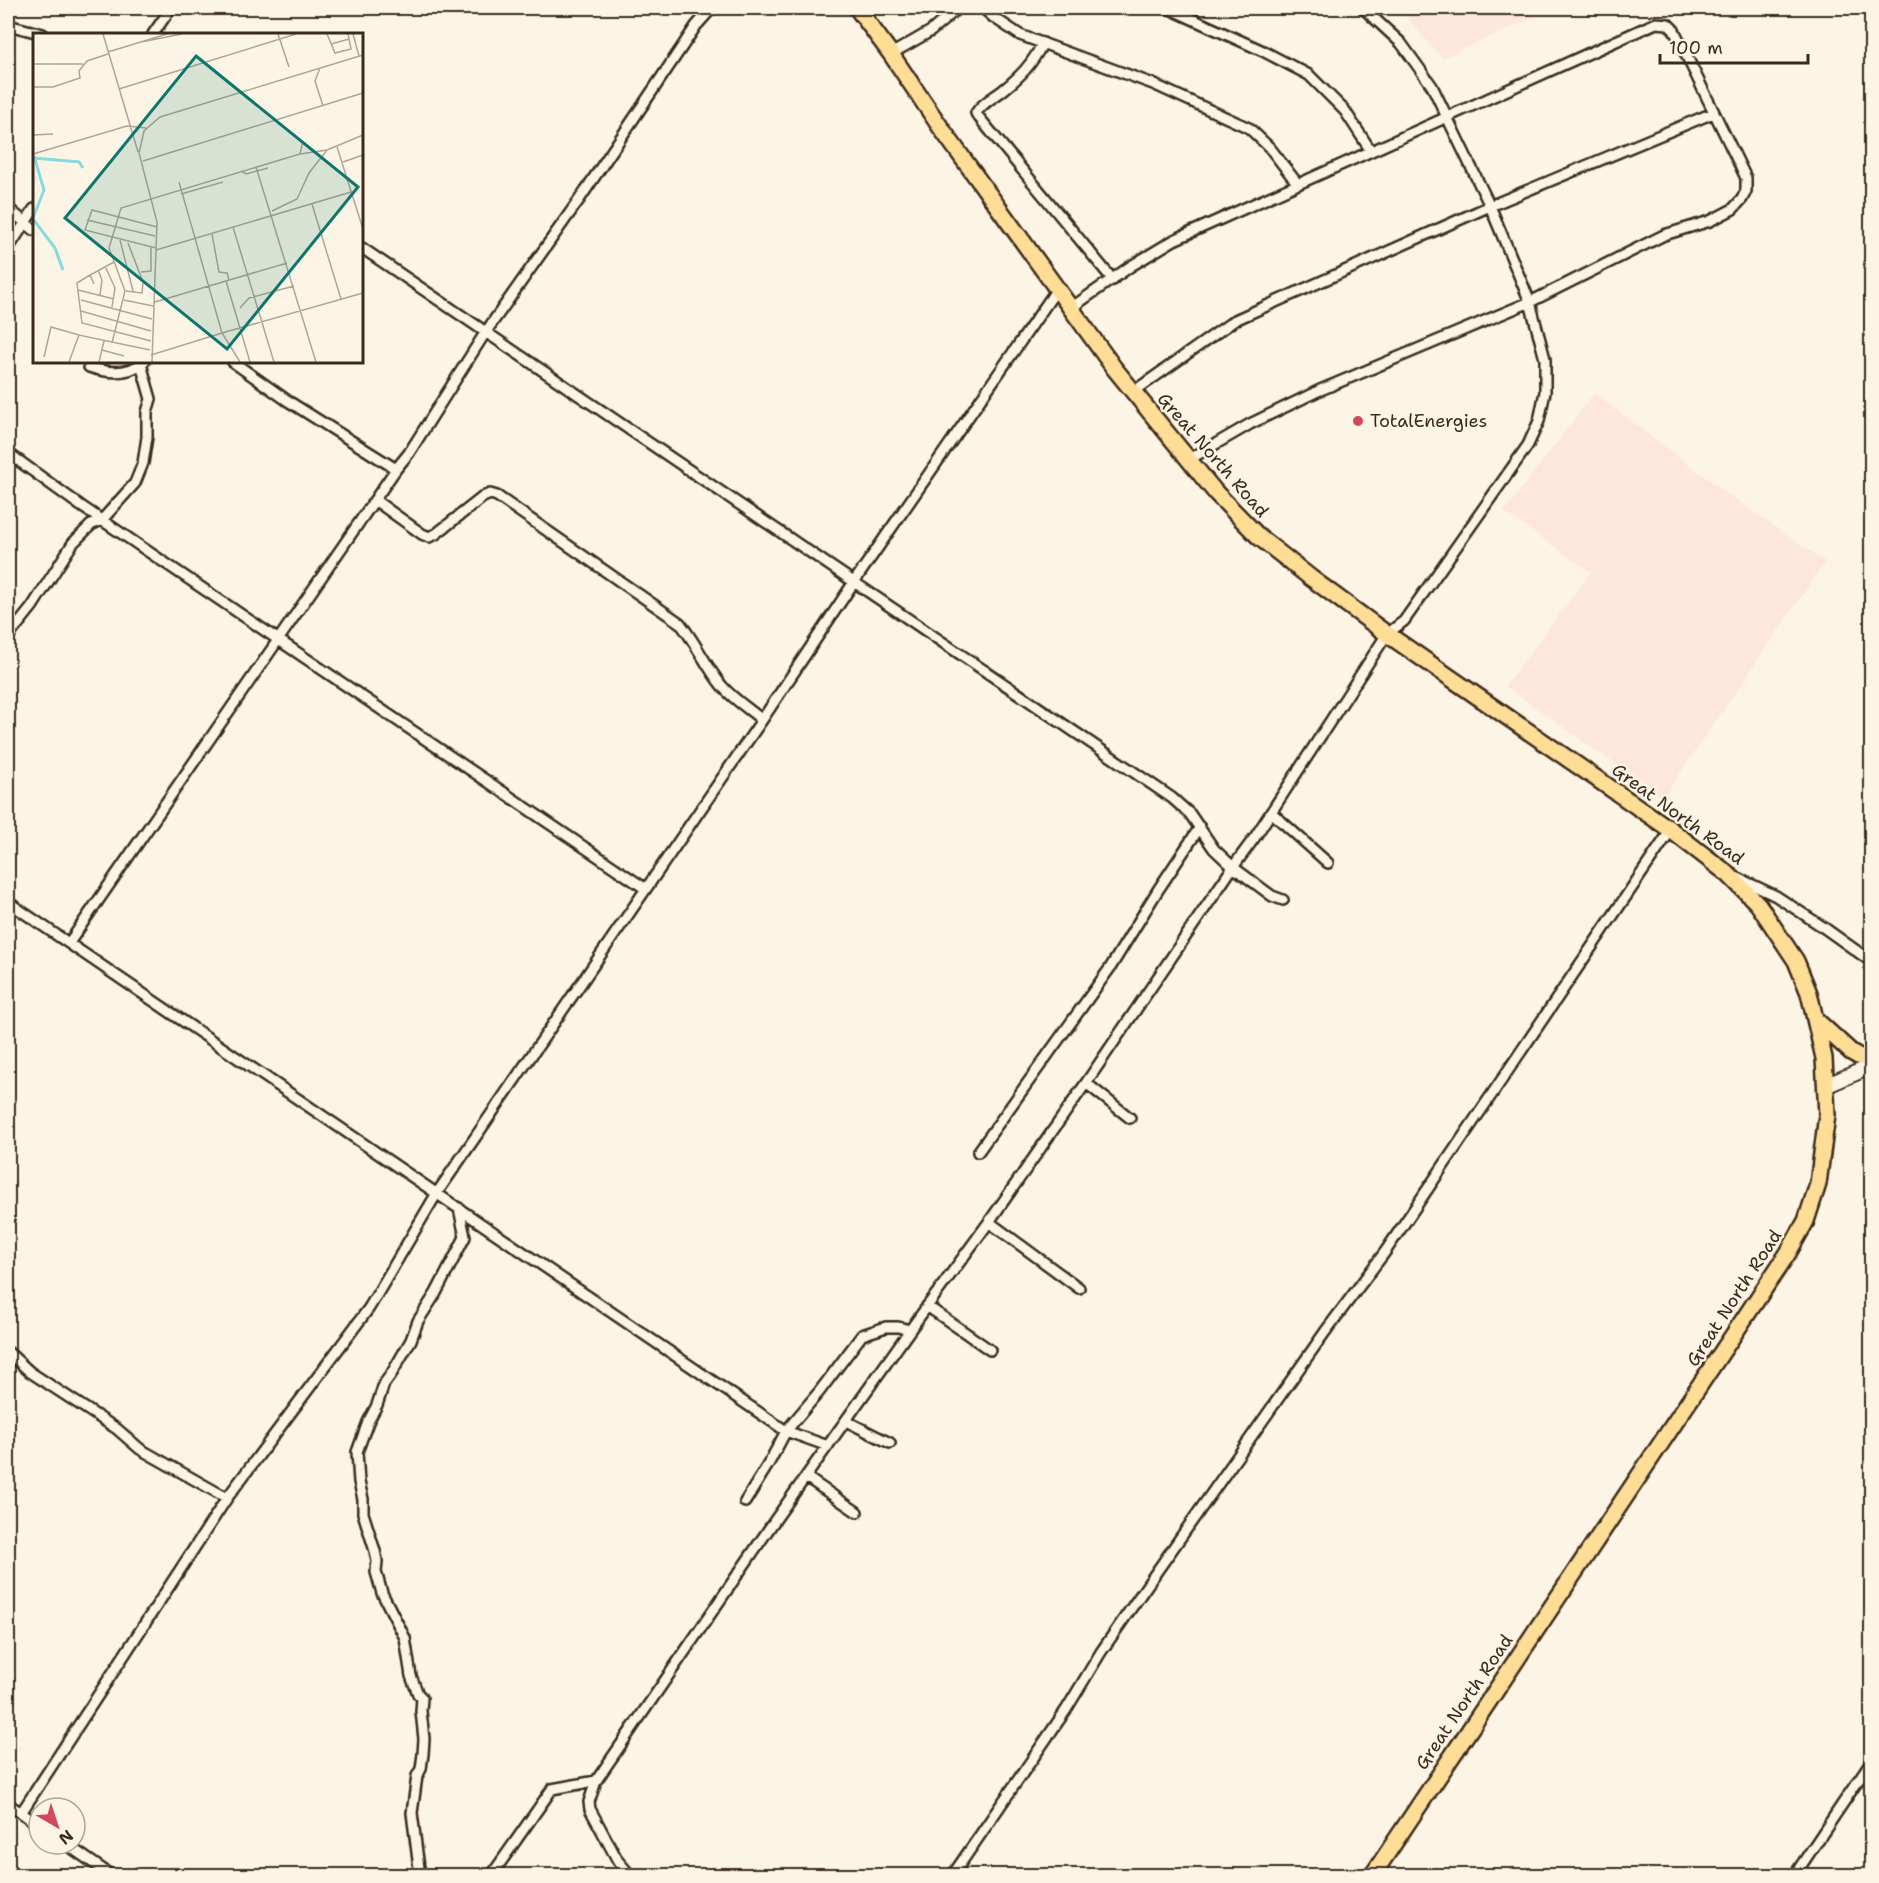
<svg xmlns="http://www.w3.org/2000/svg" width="1879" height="1883" viewBox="0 0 1879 1883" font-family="'Shantell Sans',sans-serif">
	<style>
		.built { fill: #fde6da }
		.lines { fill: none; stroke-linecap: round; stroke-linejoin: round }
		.minor-casing { stroke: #3b2a1e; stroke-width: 14 }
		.secondary-casing { stroke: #3b2a1e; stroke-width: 18 }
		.trunk-casing { stroke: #3b2a1e; stroke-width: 20 }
		.minor { stroke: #fcf5e5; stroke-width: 9 }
		.secondary { stroke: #fcf5e5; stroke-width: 14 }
		.trunk { stroke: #fedd96; stroke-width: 15 }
		.poi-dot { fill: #d1495b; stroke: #fcf5e5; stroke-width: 2 }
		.labels { text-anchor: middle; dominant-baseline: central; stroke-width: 5; stroke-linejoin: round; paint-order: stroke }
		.poi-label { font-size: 18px; fill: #3b2a1e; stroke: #fcf5e5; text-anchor: start }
		.street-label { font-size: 18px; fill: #3b2a1e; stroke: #fcf5e5 }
		.inset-river { fill: none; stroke: #88d9e1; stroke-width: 3 }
		.inset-road { fill: none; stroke: #afa495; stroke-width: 1.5 }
		.view { fill: #0f766e; fill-opacity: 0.15; stroke: #0f766e; stroke-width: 3 }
		.inset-edge { fill: none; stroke: #3b2a1e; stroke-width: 3 }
	</style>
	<rect width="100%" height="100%" fill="#fcf5e5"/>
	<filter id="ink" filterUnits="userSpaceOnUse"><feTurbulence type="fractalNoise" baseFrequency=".0167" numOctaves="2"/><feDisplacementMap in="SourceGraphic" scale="12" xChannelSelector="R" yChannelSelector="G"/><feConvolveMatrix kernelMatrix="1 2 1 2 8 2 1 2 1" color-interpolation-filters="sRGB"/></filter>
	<g filter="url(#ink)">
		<path class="built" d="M1398,8H1556L1442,58Z
			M1594,393L1732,497L1825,562L1663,798L1505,686L1591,572L1504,512Z"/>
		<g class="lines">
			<defs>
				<path id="minor" d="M983,8L993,17L1020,35L1153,84L1249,128L1270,148L1297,183
					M1168,8L1263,51L1309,75L1345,111L1371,151
					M8,25L43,34
					M153,34L171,8
					M1043,43C1031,65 1022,75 1002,91C993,98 983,102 976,113L977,115L1113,280
					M891,54L931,31L958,8
					M8,208L34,230
					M362,248L1172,798L1190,814L1214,849L1233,867L1272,896L1283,900
					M8,249L34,209
					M1071,308L1131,266L1174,240L1656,23L1668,24L1674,30L1746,178V191L1742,199L1733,209L1710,221L1664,235L1530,302L1318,391L1250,424L1188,460
					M233,362L288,401L396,469L409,453L485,333L579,200L696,26L712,8
					M89,367C107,373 128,375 144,362
					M1133,392L1235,320L1490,206L1713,113
					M8,453L81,506L646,889
					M376,501L422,534L429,537L436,534L483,497L490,494L497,496L680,623C696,643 706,666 722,686C733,699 749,709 762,720
					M8,637L32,607L73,543L91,525L102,520L135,483L143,463L147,437V412L151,399L141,364
					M1271,812L1328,863
					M1736,877L1776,896L1823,927L1872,962
					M8,902L786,1431L828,1446
					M69,943L396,469
					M1086,1083L1130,1118
					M978,1152L1110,968L1158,890L1200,827
					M989,1222L1079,1288
					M927,1306L990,1350
					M8,1352L30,1372L117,1429L140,1449L227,1498
					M846,1421L890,1443
					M806,1477L857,1512
					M745,1502L769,1463L786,1431L819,1392L862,1335L886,1327H898L910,1330
					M8,1804L39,1825
					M21,1813L227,1498L369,1308L437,1193L762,720L854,582L1057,289
					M66,1844L112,1876
					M420,1876L412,1813L417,1776L421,1769L423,1754L424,1739L421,1711L422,1698L418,1694L411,1676L405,1638L382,1593L376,1572L377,1561L375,1551L363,1513V1499L359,1482L357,1452L368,1422L377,1405L384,1384L392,1373L411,1340L418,1321L436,1293L465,1237L459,1208
					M491,1876L552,1789L596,1781
					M631,1876L618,1861L590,1809L589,1802L596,1781L775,1520L915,1323L989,1222L1086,1083L1233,867L1255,837L1387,634L1404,621L1528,445L1539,421L1545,392V359L1530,302L1490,206L1432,86L1401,43L1363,8
					M952,1876L1066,1710L1101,1652L1157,1571L1325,1332L1385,1252L1671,830
					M1794,1876L1872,1760"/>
				<path id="secondary" d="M1825,1086L1872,1066"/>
				<path id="trunk" d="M857,8L891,54L941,128L1114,368L1216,493L1259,537L1311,578L1387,634L1671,830L1728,874L1758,904L1796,961L1809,993L1824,1058L1827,1115L1818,1184L1806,1221L1788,1253L1372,1876
					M1816,1020L1851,1052L1858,1056L1872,1060"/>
			</defs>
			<use href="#minor" class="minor-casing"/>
			<use href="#secondary" class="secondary-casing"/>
			<use href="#trunk" class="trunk-casing"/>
			<use href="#minor" class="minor"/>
			<use href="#secondary" class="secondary"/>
			<use href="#trunk" class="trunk"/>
		</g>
	</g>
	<circle class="poi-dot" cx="1358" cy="421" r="6"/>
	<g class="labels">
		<g class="poi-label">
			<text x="1370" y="421">TotalEnergies</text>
		</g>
		<g class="street-label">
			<text transform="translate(1213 455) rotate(49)">Great North Road</text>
			<text transform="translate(1678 814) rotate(36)">Great North Road</text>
			<text transform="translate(1734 1298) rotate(-57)">Great North Road</text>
			<text transform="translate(1464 1702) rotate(-56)">Great North Road</text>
		</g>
	</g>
	<g transform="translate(33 33)">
		<rect width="330" height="330" fill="#fcf5e5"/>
		<path class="inset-river" d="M1,125L46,129L50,135M0,185L11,157L1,123M0,186L22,215L30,237"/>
		<path class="inset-road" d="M70,1L105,119M245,1L256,34M294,1L302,20L318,16L315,1M320,1L326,23M108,9L149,1M298,11L316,6M75,19L134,1M0,31H50M287,35L282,48L290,73M0,54H20L47,45L46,38L54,28L75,21M86,56L263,1M0,102L20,101M304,114L330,196M0,121L94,93L113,95M267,121L294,117L330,102M110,128L330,60M310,129L330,122M223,134L283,329M208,138L213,141L235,135M148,161L190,149M279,171L308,266M239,178L264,166L276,140L294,117M54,187L122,203M200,194L241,329M179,201L186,239L194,240L196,247M87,207L100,258M123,215L52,197L59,177L124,194M123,217L318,159M72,233L82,255L79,274M65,237L69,247L67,262M108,239L118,238V214M57,242L44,250L49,290L118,308M193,248L254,230M61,251L57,242L81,229M45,257L81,266M93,258L109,260L110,249L95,210M48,267L119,286M91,267L120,273M122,269L193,248L217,329M207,275L216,265L261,253M48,278L118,298M79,310L92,258L76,215L88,175L267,121L270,108M69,317L91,323M118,322L189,300L146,149M11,324L18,294L46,302M36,329L46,302L117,317M66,329L71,308M119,329L124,189L106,120L111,98L127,84L330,22M207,329L189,300L330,260"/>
		<path class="view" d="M163,23L325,154L194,316L32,185Z"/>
		<rect width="330" height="330" class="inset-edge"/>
	</g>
	<rect width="1879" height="1883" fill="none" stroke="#fcf5e5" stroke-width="30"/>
	<rect x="15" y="15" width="1849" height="1853" fill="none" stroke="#3b2a1e" stroke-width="2" filter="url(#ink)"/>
	<g transform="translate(57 1826) rotate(141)"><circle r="28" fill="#fcf5e5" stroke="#afa495" stroke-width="1.5"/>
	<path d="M0-4.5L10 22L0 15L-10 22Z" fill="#d1495b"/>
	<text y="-9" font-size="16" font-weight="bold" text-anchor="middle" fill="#3b2a1e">N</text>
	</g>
	<path d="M1660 54v9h148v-9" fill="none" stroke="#3b2a1e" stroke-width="3"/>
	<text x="1669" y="54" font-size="18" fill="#3b2a1e" stroke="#fcf5e5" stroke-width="4.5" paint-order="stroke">100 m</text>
</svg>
